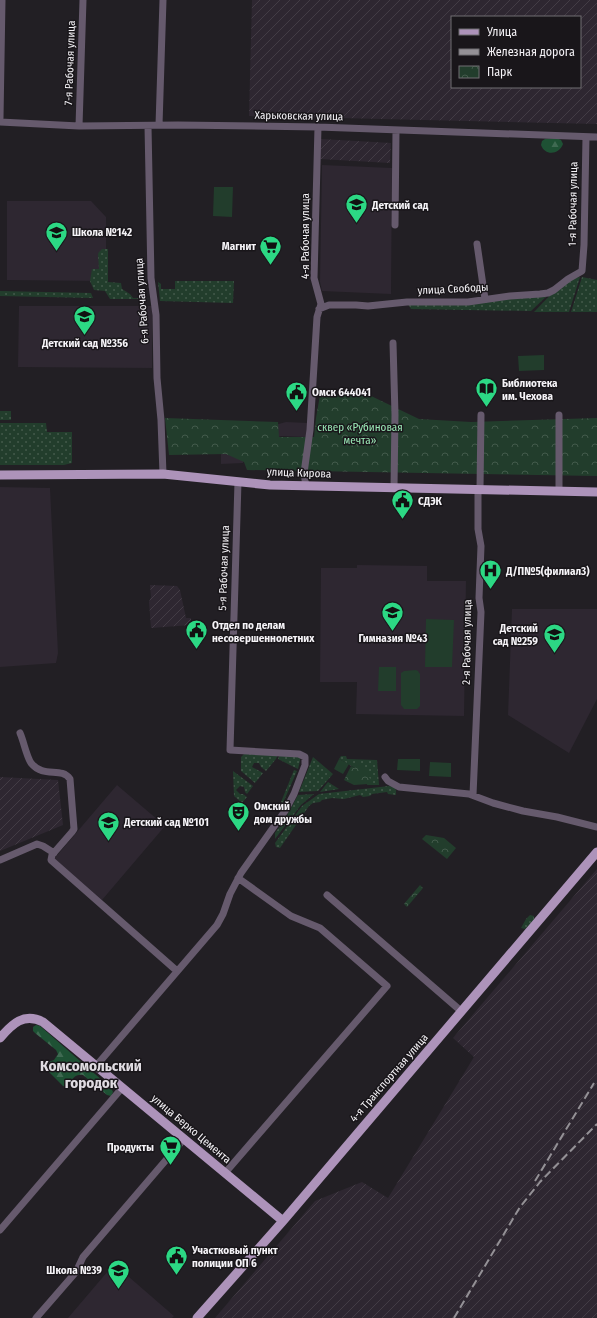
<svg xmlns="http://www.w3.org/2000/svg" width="597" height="1318" viewBox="0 0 597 1318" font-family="'Fira Sans Condensed',sans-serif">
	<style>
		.built { fill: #2e2731 }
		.industrial { fill: url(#industrial-furrows); fill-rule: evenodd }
		.grass { fill: url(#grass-dots) }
		.forest { fill: url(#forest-firs) }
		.park { fill: url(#park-crowns) }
		.pitch { fill: #223d2c }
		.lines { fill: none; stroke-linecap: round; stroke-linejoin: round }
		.minor { stroke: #665a6d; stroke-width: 7 }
		.major { stroke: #ad93ba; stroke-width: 9 }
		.rail { stroke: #949196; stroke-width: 2; stroke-dasharray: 8 4; stroke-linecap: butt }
		.labels { text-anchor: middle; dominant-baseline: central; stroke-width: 3; stroke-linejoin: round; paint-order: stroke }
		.street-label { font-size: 11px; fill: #f5f3f7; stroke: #19161a }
		.poi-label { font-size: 11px; font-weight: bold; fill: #f5f3f7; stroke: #19161a; text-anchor: start }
		.park-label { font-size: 11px; fill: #9be9b7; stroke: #19161a }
		.district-label { font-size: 15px; font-weight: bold; fill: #e0dce2; stroke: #19161a }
	</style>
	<defs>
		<pattern id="industrial-furrows" width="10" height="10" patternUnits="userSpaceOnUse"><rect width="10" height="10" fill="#2e2731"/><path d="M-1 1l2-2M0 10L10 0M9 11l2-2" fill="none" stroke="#433c45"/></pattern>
		<pattern id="grass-dots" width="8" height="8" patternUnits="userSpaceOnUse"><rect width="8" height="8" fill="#223d2c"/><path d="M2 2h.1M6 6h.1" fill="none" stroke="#435a4b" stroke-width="1.8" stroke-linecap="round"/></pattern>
		<pattern id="forest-firs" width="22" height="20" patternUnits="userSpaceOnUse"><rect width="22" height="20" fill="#1e5134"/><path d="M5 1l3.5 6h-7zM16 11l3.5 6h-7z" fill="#3f6a52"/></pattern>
		<pattern id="park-crowns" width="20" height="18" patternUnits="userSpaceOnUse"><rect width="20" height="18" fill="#223d2c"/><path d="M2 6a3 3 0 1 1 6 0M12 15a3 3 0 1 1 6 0" fill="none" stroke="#435a4b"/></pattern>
	</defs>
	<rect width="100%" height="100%" fill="#221f24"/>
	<path class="built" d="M322,165L392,168L391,294L322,291L320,282Z
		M7,201H91L106,217V281L7,280Z
		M19,306H152V368L18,367Z
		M286,422L308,423L307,437L281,436L245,453L243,463L221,464V451L271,426Z
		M0,487L50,488L58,653L56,663L0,667Z
		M357,565L427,566V581H466L464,716L356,714L357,682H320L321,568H357Z
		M512,609H597V699L569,753L508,715Z
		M117,785L165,826L102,900L54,859Z
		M114,1264L174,1316L172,1318H68Z"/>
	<path class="industrial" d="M252,0H597V124L249,116ZM452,17H580V87H452Z
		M321,139L391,143L390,163L320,159Z
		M150,585L177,586L180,590L186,618H191V625L151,628L149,602L151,597Z
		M0,777L58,780L63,825L0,851Z
		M597,869V1318H215L315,1201L362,1182L388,1198L474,1057L453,1038Z"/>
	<path class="grass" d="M102,249H108V282L121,283L122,289L130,294L133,298L151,299H110L105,291L94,290L90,281L92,269H99L98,254L99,252Z
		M580,277L569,312H534C546,300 563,279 580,277Z
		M582,277L597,280V312H571Z
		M175,281H234L233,303L160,301L158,282L161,284V289H175Z
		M0,291L91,293L93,298L0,296Z
		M549,294L531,311L411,309L408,304Z
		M0,411H11V420H0Z
		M0,423H46L47,432H72V463L64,465H0Z
		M244,754H278L276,759L266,771L261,767L259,763H254L252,767L263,773L255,783L241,771V757Z
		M280,754L300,757V761L298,769L278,759Z
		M341,756H346L347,759L377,760L379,785H367L368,777L355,768L339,759Z
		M313,757L333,774L318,791L299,792Z
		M294,770L297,771L283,803L281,802Z
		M233,771L253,786L247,794L245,792L244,787L240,786L236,790L240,794H243L247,797L242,803L234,796Z
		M328,782L339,789L320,792Z
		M389,786L394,787L396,790V795L388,794L387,792L372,794L370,796L363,797L360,795L344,799L332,798L322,800L320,802L313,803L309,806L280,848L276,847L275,843L302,806L319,794Z
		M314,794L301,805L275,839V833L285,819L298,795Z
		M530,915L534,916V920L525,929L521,928L526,919Z"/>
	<path class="forest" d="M556,138L561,140L563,144C559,155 545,156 541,145L542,141L545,139Z
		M36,1025L40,1026L111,1088L113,1092L111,1096L107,1095L83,1075C72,1073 72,1083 66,1087L63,1086L45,1068L48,1062L54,1060L58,1054L56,1050L35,1033L33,1031V1027Z"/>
	<path class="park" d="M320,395H369L419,419L471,422L597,418V476L247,470L244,462L226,454L169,455L165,418L278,422L279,437H314L316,418Z
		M357,763L369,769L368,777L371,779L368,784L354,785L344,780L351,766L355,768Z
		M426,835L444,838L456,848L447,859L422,839Z
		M420,885L423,888L407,907L404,904Z"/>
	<path class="pitch" d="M214,187H233L232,217L213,216Z
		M544,355V370L519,371L518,356Z
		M426,619L454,620L452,667H425Z
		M379,667H396V691H378Z
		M416,670L418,671L420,674V706L417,709H404L401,705V673L404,671Z
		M339,759L349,764L343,774L334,769Z
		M398,759H420V771L397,770Z
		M430,762L451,763V777L429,776Z"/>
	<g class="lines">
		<path class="minor" d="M0,118L2,0
			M0,122L79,126L178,125L318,127L597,137
			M159,125L163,0
			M79,126L83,0
			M148,126L151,278L156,315L157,378L161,420L163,474
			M395,225L396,130
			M477,244L485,299
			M319,309L329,305H356L368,306L407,302H468L510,296L540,294L548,293L554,290L568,279L582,271L584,245L586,137
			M393,343L395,415L394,488
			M559,415V491
			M306,486L304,473L310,430L317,317L321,304L314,278L318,127
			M480,489L481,415
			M20,733C24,742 26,755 31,763C44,779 61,766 70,779L74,829L72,832L52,855L51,860L177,971
			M385,777L388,781L399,787L469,794L493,803L523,811L557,817L597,827
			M473,795L481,612L479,598L481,546L478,529V489
			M0,860L37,844L43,846L54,853
			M327,895L461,1011
			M96,1066L217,925L223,914L230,894L241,873L285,811L294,794L305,765V757L299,754L230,750L238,482
			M225,1173L387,986L320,928L291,916L238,878
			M0,1230L122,1088
			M36,1318L76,1272L83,1257L184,1139"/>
		<path class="major" d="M0,475L163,474L270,485L597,492
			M0,1038C12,1024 24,1012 43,1022L283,1221
			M197,1318L283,1221L597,852"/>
		<path class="rail" d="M535,1181L594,1083
			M454,1318L520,1207L540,1182L597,1124"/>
	</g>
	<defs>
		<symbol id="school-pin" viewBox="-11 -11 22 30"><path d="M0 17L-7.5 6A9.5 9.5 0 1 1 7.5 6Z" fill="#2cd884" stroke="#19161a"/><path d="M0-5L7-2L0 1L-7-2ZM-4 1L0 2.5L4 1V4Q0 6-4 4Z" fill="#111"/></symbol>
		<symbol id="supermarket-pin" viewBox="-11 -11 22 30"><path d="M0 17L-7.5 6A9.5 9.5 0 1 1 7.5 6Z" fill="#2cd884" stroke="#19161a"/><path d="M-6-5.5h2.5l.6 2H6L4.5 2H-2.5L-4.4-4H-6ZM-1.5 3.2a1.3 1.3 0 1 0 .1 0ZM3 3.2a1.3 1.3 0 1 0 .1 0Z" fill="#111"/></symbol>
		<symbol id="library-pin" viewBox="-11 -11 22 30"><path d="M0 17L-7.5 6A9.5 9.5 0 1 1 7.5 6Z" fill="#2cd884" stroke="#19161a"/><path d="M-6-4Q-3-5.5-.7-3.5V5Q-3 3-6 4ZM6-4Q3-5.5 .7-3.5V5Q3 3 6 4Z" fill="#111"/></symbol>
		<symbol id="civic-pin" viewBox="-11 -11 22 30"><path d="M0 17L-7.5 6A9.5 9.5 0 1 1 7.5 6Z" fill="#2cd884" stroke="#19161a"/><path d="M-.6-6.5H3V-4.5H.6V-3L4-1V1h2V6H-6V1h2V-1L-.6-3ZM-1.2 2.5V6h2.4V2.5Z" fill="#111"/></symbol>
		<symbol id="hospital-pin" viewBox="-11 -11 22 30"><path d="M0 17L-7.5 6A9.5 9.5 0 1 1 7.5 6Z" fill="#2cd884" stroke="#19161a"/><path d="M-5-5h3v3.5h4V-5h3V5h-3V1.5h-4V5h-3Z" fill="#111"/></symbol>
		<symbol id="theatre-pin" viewBox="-11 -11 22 30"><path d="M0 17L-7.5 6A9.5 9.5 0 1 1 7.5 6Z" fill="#2cd884" stroke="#19161a"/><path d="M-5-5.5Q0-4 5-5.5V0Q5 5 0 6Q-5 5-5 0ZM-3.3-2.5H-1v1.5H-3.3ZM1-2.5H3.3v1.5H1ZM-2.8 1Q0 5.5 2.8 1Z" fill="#111"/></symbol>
	</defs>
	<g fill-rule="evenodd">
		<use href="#school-pin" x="344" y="192" width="25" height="34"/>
		<use href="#school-pin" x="44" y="220" width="25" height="34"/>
		<use href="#supermarket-pin" x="258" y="234" width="25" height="34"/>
		<use href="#school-pin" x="72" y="304" width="25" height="34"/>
		<use href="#library-pin" x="474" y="376" width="25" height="34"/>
		<use href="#civic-pin" x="284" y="380" width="25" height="34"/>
		<use href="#civic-pin" x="390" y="488" width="25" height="34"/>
		<use href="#hospital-pin" x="478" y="558" width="25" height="34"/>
		<use href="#school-pin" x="380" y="600" width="25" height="34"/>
		<use href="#civic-pin" x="184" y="618" width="25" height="34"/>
		<use href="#school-pin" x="542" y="622" width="25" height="34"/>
		<use href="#theatre-pin" x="226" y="800" width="25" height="34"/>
		<use href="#school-pin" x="96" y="810" width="25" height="34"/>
		<use href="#supermarket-pin" x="158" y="1134" width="25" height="34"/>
		<use href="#civic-pin" x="164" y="1244" width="25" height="34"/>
		<use href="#school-pin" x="106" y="1258" width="25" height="34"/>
	</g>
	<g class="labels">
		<g class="street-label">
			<text transform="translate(70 63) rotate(-88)">7-я Рабочая улица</text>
			<text transform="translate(299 116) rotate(1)">Харьковская улица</text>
			<text transform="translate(573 204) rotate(-89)">1-я Рабочая улица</text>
			<text transform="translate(305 236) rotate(-90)">4-я Рабочая улица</text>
			<text transform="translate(453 289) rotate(-3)">улица Свободы</text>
			<text transform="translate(142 301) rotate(-94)">6-я Рабочая улица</text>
			<text transform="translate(299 473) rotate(2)">улица Кирова</text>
			<text transform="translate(224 568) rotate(-88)">5-я Рабочая улица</text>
			<text transform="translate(467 642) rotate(-89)">2-я Рабочая улица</text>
			<text transform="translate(389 1078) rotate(-49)">4-я Транспортная улица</text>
			<text transform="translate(191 1129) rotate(40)">улица Берко Цемента</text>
		</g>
		<g class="poi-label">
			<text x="372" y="205">Детский сад</text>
			<text x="72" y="232">Школа №142</text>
			<text x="256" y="246" text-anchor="end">Магнит</text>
			<text x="85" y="343" text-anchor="middle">Детский сад №356</text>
			<text x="502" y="383">Библиотека<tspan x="502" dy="13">им. Чехова</tspan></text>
			<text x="312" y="392">Омск 644041</text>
			<text x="418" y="501">СДЭК</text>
			<text x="506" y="571">Д/П№5(филиал3)</text>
			<text x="212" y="625">Отдел по делам<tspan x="212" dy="13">несовершеннолетних</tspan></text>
			<text x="538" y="628" text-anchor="end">Детский<tspan x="538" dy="13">сад №259</tspan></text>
			<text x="393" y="638" text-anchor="middle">Гимназия №43</text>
			<text x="254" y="806">Омский<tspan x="254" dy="13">дом дружбы</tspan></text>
			<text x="124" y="822">Детский сад №101</text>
			<text x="154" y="1147" text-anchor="end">Продукты</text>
			<text x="192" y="1250">Участковый пункт<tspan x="192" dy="13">полиции ОП 6</tspan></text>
			<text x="102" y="1270" text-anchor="end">Школа №39</text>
		</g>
		<g class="park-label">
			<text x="360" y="427">сквер «Рубиновая<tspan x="360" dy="13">мечта»</tspan></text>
		</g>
		<g class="district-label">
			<text x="91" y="1066">Комсомольский<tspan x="91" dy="17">городок</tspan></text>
		</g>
	</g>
	<rect x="451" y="16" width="130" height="72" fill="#19161a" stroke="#716e72"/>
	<rect x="459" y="29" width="20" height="6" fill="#ad93ba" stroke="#716e72"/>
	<text x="487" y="36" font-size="12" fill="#f5f3f7">Улица</text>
	<rect x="459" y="49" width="20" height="6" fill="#949196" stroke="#716e72"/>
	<text x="487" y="56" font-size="12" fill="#f5f3f7">Железная дорога</text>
	<rect x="459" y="66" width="20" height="12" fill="url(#park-crowns)" stroke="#716e72"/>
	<text x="487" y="76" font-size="12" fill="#f5f3f7">Парк</text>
</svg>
